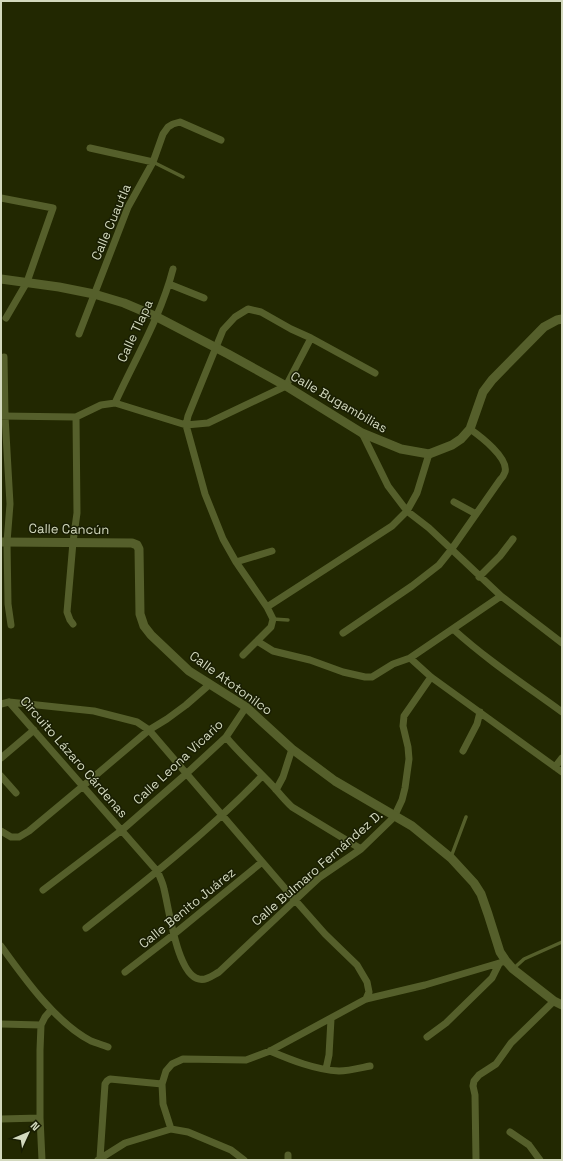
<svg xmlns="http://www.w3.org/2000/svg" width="563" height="1161" viewBox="0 0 563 1161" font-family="'Space Grotesk',sans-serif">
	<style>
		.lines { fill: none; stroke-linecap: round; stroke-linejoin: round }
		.service { stroke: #555f2b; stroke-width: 3.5 }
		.minor { stroke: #555f2b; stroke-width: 7 }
		.tertiary { stroke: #555f2b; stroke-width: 9 }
		.labels { text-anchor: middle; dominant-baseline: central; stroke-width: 3; stroke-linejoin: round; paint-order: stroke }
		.street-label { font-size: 13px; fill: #d3d9be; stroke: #191e03 }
	</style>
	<rect width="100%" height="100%" fill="#222801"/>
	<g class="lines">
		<path class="service" d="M153,162L183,177
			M273,619L288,620
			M451,857L466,817
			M513,969L524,959L562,942"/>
		<path class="minor" d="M90,148L153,162
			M1,198L53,208L27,282L6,318
			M169,284L204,298
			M79,334L128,207L153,162L163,134L168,127L173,124L180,122L221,140
			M4,357L5,416L10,504L7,542L8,604L11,625
			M115,403C135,359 161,316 173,269
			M1,416L76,417L101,405L115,403L186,425L208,423L286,386L311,338
			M362,433L388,486L407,511L429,528L501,596L562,643
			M454,502L476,514
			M236,562L272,551
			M479,577L500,556L513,539
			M267,607L392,526L407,511L417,493L429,454
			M73,624L70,620L67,612L73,542L77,513L76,417
			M453,629C487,660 525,685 562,712
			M343,633L412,586L439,565L451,550L500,480C502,478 504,475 505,472C509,458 480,436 470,429
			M257,641L273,651L310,660L343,672L365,677H372L393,664L410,658L501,596
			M243,655L271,627L273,619L267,607L236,562L223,539L205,494L186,425L188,416L223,330L235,317L248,309L261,312L291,329L311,338L375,373
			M410,658L431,677L562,772
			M9,702L158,872C160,878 163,883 164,889C169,908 177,975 199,979C206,981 213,975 219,972L308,888L320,877L361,849L394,817L402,800L405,788L409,759L408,747L403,726L404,716L431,677
			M1,704L9,702L94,711L137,722L149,730L295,900L325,934L357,965L367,982L369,992L366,999
			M226,737C239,753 255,767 269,782C277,790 283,799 292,807L361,849
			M463,751L477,724L480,712
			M1,758L34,730
			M555,767L562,758
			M1,776L16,793
			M276,790L283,777L292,749
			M1,831L11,837H19L29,831L83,786L149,730L167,719L186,705L210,684
			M43,890L122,830L186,774L226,737L246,707
			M86,928C147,880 208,832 262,776
			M1,946C24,978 56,1023 91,1041C96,1043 103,1045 108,1047
			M125,972L173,935L262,862
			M1,1024L41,1025
			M427,1037L446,1023L492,978L499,964
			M270,1051C291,1060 316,1070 339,1071C349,1071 360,1068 370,1066
			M326,1069L329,1055L331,1019
			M1,1119L40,1118
			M171,1129L163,1104L162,1084L166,1071L172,1064L183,1059L246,1060L270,1051L366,999L425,985L506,961
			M510,1132L529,1145L540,1160
			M100,1158L105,1084L107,1081L110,1079L162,1084
			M42,1160L40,1118V1050L41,1025L45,1017L51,1010
			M98,1160L125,1143L171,1129L188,1132L231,1150L244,1160
			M288,1160V1155
			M476,1160L475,1095L473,1086L474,1081L479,1075L496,1064L511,1043L554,1001"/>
		<path class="tertiary" d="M1,279L59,287L94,294L124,303L157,317L228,354L286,386L362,433L401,449L429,454L452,445L461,439L470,429L483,392L492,380L544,327L557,320L562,319
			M1,542L132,543L137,545L139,549L140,614L144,626L151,635L189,671L246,707L292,749L335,781L412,826L451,858L474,883L481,894L488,914L500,952L506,961L513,969L554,1001L562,1005"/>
	</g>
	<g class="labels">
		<g class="street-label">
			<text transform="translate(111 222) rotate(-67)">Calle Cuautla</text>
			<text transform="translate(135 331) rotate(-65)">Calle Tlapa</text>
			<text transform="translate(339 402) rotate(30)">Calle Bugambilias</text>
			<text transform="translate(69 529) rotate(1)">Calle Cancún</text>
			<text transform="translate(231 683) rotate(36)">Calle Atotonilco</text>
			<text transform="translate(74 757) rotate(49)">Circuito Lázaro Cárdenas</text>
			<text transform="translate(178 762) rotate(-43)">Calle Leona Vicario</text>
			<text transform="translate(317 868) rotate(-41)">Calle Bulmaro Fernández D.</text>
			<text transform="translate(187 908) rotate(-39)">Calle Benito Juárez</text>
		</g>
	</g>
	<rect width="563" height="1161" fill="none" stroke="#d3d9be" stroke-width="4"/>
	<g transform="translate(28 1133) rotate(46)" stroke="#191e03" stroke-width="3" paint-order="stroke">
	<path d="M0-3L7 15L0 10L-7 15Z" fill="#d3d9be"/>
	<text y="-6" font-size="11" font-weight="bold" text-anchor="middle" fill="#d3d9be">N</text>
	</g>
</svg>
